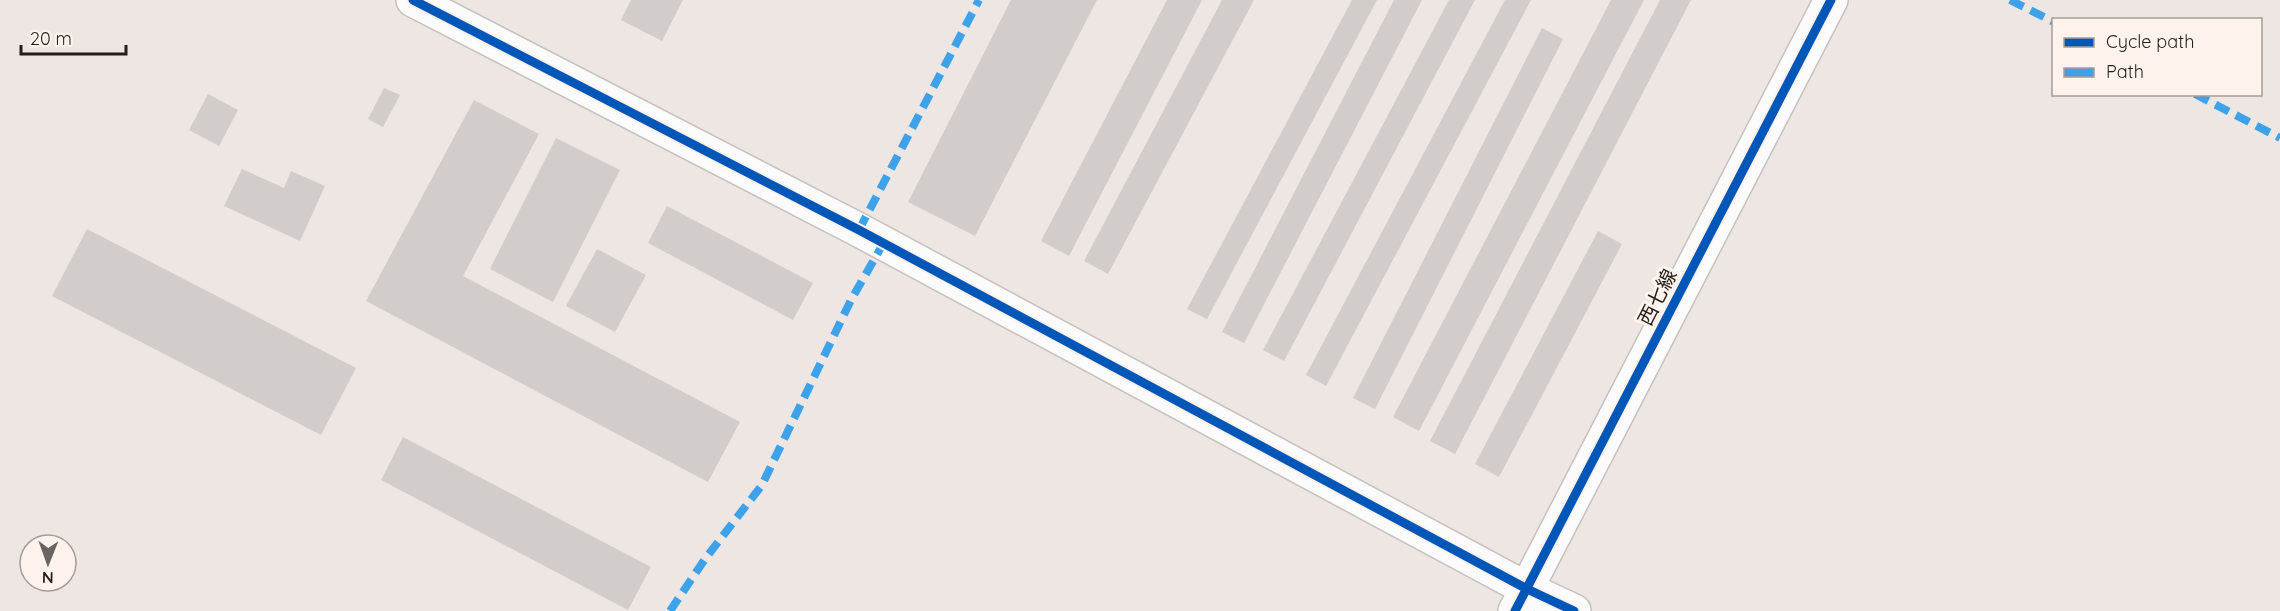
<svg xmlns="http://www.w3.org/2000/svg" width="2280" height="611" viewBox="0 0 2280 611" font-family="Quicksand,'Noto Sans JP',sans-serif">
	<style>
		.building { fill: #d2cdca }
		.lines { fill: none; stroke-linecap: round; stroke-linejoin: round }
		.street-casing { stroke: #c6c1bf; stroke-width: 36 }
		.street { stroke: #fcfbfb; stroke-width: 33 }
		.quiet { stroke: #3ea2ea; stroke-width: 8; stroke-dasharray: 15 8; stroke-linecap: butt }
		.cycleway-casing { stroke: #fef2ec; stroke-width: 13 }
		.cycleway { stroke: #0057b8; stroke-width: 9 }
		.labels { text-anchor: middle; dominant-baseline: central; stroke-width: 6; stroke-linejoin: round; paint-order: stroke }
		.street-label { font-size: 20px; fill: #221e1c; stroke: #fef2ec }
	</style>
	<rect width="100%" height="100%" fill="#ede6e3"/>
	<path class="building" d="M631,0H683L662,41L621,20Z
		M1011,0H1097L975,236L908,202Z
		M1167,0H1202L1069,256L1041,241Z
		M1222,0H1254L1108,274L1084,261Z
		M1352,0H1377L1207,319L1187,309Z
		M1394,0H1422L1244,343L1222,332Z
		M1449,0H1475L1284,361L1263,350Z
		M1505,0H1531L1326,386L1306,375Z
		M1611,0H1644L1419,431L1393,417Z
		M1660,0H1691L1455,454L1430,441Z
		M1542,28L1563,39L1375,409L1353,398Z
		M384,88L400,95L383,127L368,119Z
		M208,94L238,110L219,146L189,130Z
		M474,100L539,134L463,276L740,422L708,482L366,301Z
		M556,138L620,170L553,302L490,269Z
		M242,169L284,188L291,171L325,186L300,241L224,206Z
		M667,206L813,283L793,320L648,243Z
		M87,229L356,368L321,435L52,296Z
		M1598,231L1622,244L1499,477L1475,464Z
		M597,249L646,275L615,332L566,306Z
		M403,437L651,567L628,610L381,480Z"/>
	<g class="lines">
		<defs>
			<path id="street" d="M413,0L859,230L1527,589L1574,611
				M1515,611L1831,0"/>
		</defs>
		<use href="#street" class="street-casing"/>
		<use href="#street" class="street"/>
		<path class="quiet" d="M2010,0L2054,22
			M2195,94L2280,138
			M859,230L979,0
			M670,611L705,559L762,485L851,300L883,244"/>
		<defs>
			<path id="cycleway" d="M413,0L859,230L1527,589L1574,611
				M1515,611L1831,0"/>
		</defs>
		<use href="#cycleway" class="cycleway-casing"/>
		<use href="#cycleway" class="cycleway"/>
	</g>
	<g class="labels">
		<g class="street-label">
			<text transform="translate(1657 297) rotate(-63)">西七線</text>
		</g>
	</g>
	<rect x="2052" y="18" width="210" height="78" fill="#fef2ec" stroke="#a69d99" stroke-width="1.5"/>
	<rect x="2064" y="38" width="30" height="9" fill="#0057b8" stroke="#a69d99" stroke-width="1.5"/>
	<text x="2106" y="48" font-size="18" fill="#221e1c">Cycle path</text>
	<rect x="2064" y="68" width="30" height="9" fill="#3ea2ea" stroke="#a69d99" stroke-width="1.5"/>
	<text x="2106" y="78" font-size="18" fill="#221e1c">Path</text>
	<g transform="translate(48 563) rotate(181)"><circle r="28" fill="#fef2ec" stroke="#a69d99" stroke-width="1.5"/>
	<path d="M0-4.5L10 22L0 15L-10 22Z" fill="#696462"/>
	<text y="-9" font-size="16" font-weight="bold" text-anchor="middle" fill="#221e1c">N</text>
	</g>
	<path d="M21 45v9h105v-9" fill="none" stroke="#221e1c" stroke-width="3"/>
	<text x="30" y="45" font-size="18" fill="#221e1c" stroke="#fef2ec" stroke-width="4.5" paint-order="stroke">20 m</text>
</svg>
